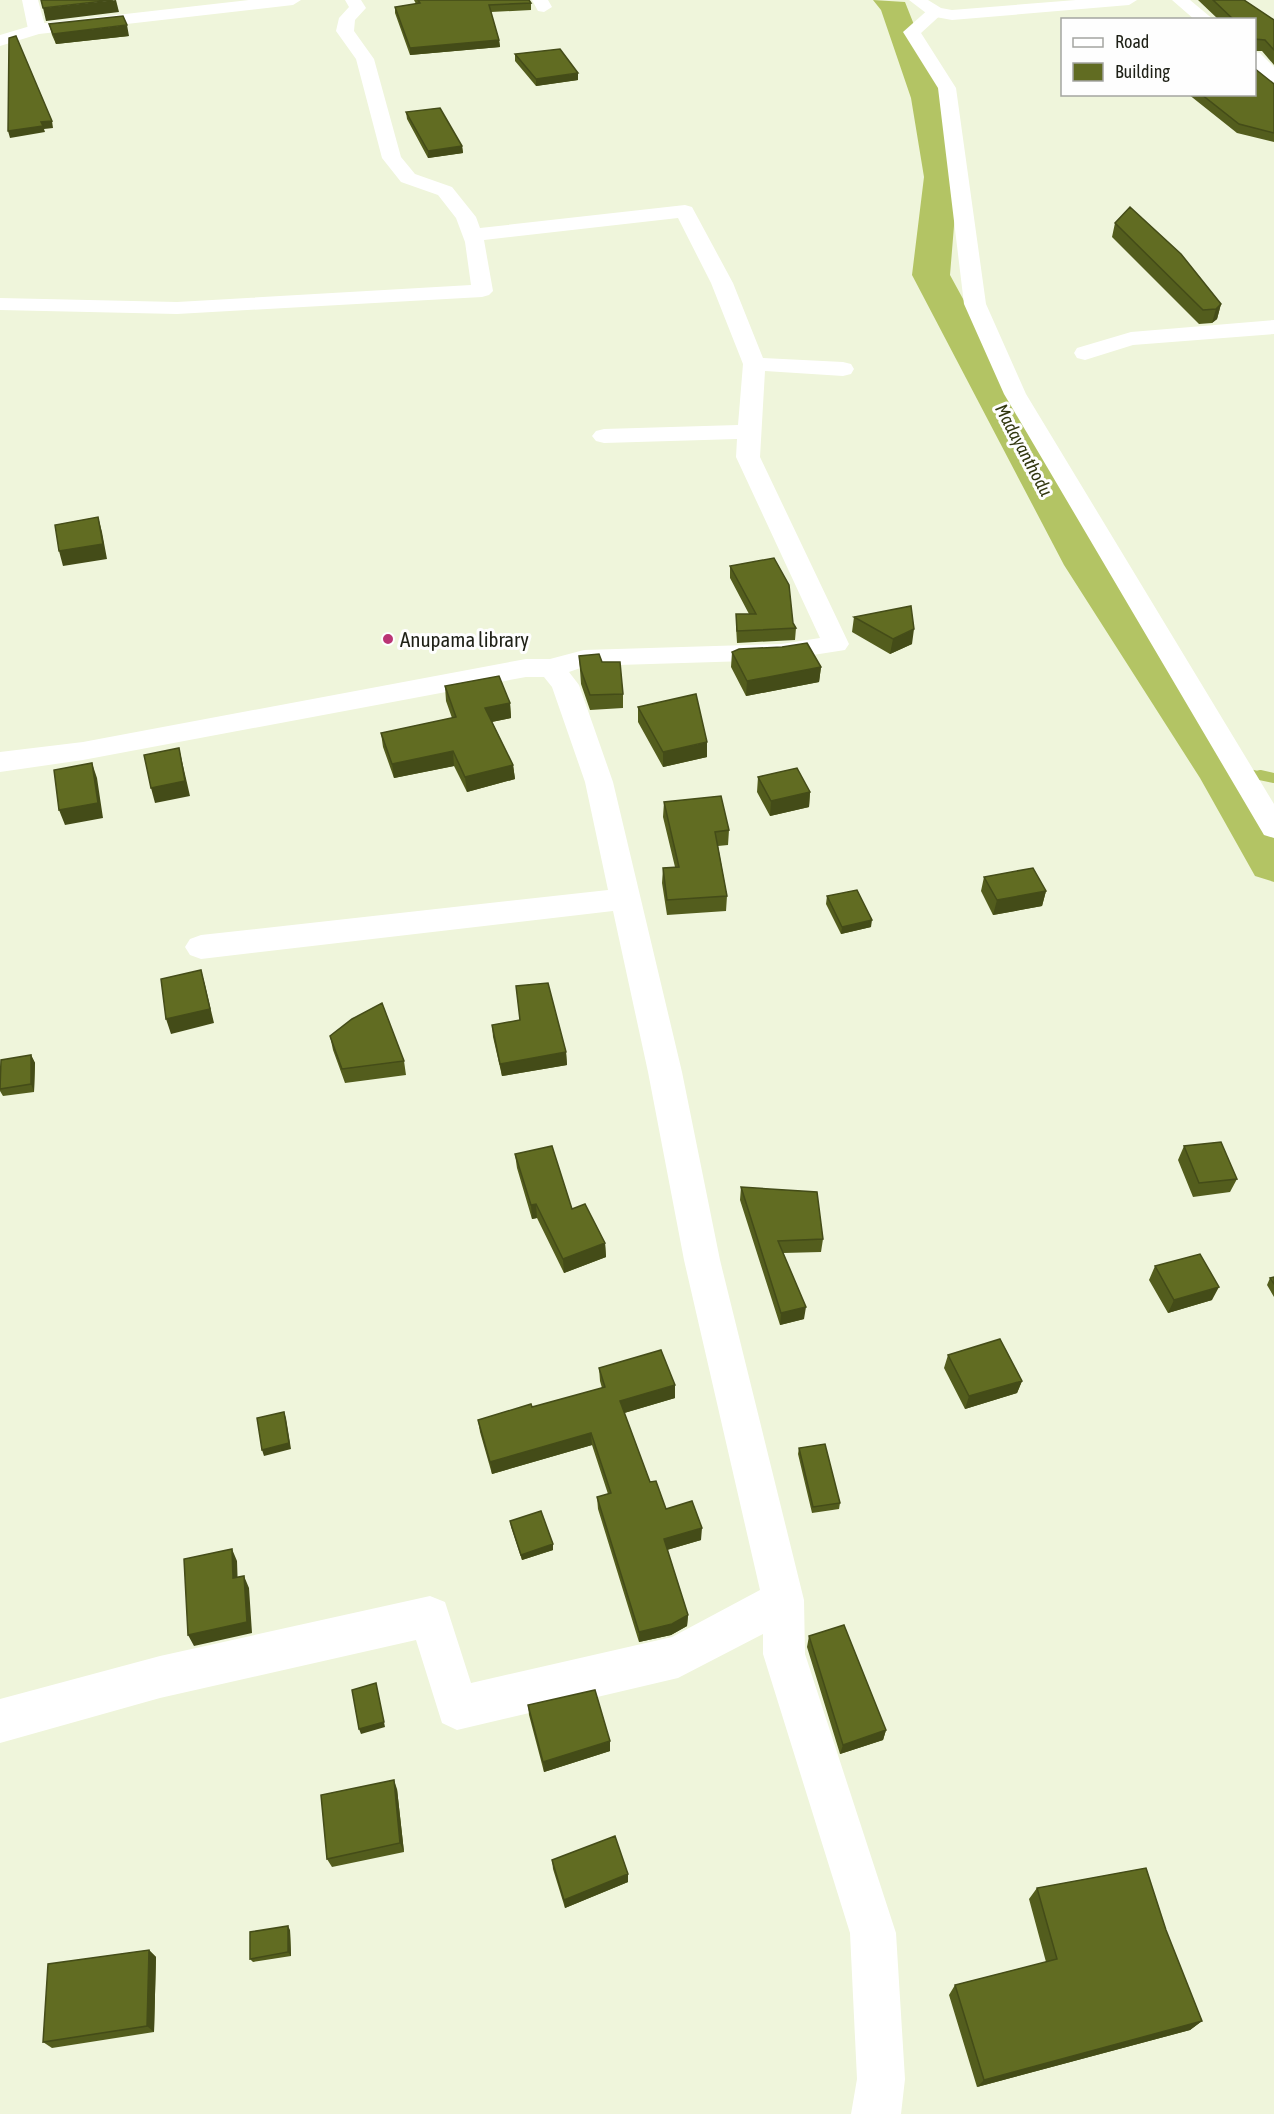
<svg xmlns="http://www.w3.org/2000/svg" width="1274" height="2114" viewBox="0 0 1274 2114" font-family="'Asap Condensed',sans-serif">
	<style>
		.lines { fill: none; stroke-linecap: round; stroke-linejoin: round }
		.stream-far1 { stroke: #b3c464; stroke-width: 8 }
		.stream { stroke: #b3c464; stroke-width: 10 }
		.river { fill: #b3c464; fill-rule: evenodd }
		.minor { fill: #fff; fill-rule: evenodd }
		.major { fill: #fff; fill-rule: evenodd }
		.wall { fill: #535d1d }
		.shaded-wall { fill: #444c18 }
		.building { fill: #616c22; stroke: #444c18; stroke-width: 1.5 }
		.poi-dot { fill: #ba3474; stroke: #fefefe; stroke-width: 2 }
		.labels { text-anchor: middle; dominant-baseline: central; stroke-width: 6; stroke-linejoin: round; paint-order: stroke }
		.far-water-label { font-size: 18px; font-style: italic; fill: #31370f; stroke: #fefefe }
		.poi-label { font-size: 21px; fill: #1e2016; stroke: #fefefe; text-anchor: start }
	</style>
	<rect width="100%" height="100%" fill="#eff5db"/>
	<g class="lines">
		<path class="stream-far1" d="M1218,767L1268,777"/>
		<path class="stream" d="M1260,775L1274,778"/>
		<path class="river" d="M873,0L905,2L943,98L958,177L950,275L1108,565L1241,762L1274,818V882L1255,876L1200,778L1064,565L912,275L924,177L911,98L881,10Z"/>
		<path class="minor" d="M22,0H38L46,29L43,33H31L28,29Z
			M345,0H361L366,8L355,20L354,31L374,59L401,157L415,174L452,187L476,217L480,228L685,205L692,207L733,283L763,358L843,362L851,364L854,369L851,374L843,376L765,371L760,457L849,644L845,650L781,660L586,666L569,672L579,685L613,782L682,1072L720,1260L804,1600L805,1654L896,1933L905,2079L901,2114H851L857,2079L850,1933L763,1654V1634L678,1678L457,1730L442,1723L416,1640L160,1698L0,1743V1699L160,1656L430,1596L445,1602L471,1683L672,1637L760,1590L684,1260L648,1072L613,911L201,959L190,955L185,947L190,939L201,935L608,890L585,782L552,687L544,677H526L83,760L0,772V752L83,742L526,659H550L584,650L781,644L820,638L736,457L737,439L604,443L596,441L592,436L596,431L604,429L738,425L743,364L711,283L678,218L484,240L493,291L489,295L482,297L177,314L0,310V298L177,302L471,285L465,242L456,218L438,195L401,182L382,158L356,59L336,31L339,18L349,7Z
			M532,0H548L552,7L544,12L538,11Z
			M1172,0H1190L1214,20H1195Z
			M936,7L944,12L921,33L956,88L986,304L1026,394L1274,804V838L1264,835L1004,394L964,304L938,88L903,32L930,8Z
			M1254,52L1260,53L1274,67V82L1268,81L1254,67Z
			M1274,320V334L1133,345L1085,360L1077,358L1074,353L1077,348L1131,332Z"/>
		<path class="major" d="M249,0H301L293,5L39,34L0,46V35L37,24Z
			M909,0H928L941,8L952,10L1076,0H1137L1129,5L952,20L930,16Z"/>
	</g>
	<path class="wall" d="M414,0H529L531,3V10L491,12L499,40L500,47L410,55L395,13V7L416,4Z
		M1198,0H1244L1274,20V65L1262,51H1254V20H1219Z
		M49,24L129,36L56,44L52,35Z
		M515,54L578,80L536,86L515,61Z
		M1274,84V142L1237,133L1188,94H1254Z
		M406,112L462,146L463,153L428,158L407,119Z
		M1115,223L1221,304L1217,319L1212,323L1199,324L1112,237Z
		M730,566L793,623L796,628L795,640L737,643L736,626V614H749L730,578Z
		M854,617L912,644L890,654L852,632Z
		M732,652L821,667L819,682L746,696L731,667Z
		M579,656L623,694V708L590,710L581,684Z
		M445,686L510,703L511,718L492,722L513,765L515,779L467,792L454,766L394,778L383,747L381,733L452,718L446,701Z
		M638,707L707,757L663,767L638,722Z
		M758,777L810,792L809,807L770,816L757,792Z
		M664,802L729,830L728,845L718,846L727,896L726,911L667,915L662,883L663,868L675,867L663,817Z
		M984,877L1046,891L1042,906L993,915L981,891Z
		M827,896L871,927L841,934L826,904Z
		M519,1020L566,1052L567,1065L502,1076L493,1037L492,1025Z
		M330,1036L404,1061L406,1075L345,1083L333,1050Z
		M31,1055L35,1063L34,1092L3,1096L0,1091V1075Z
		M1184,1146L1237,1179L1230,1192L1193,1197L1178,1160Z
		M515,1154L605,1243L606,1257L564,1273L537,1218L532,1219L517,1168Z
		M741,1187L823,1239L821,1252L783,1253L804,1319L780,1325L740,1200Z
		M1155,1266L1212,1300L1168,1313L1149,1280Z
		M1274,1277V1297L1267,1285L1270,1278Z
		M948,1355L1022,1381L1017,1393L965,1409L944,1368Z
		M599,1368L675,1398L624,1413L650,1482L666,1509L701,1540L667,1550L688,1615L687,1626L671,1635L639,1642L598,1509L597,1497L608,1494L592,1445L492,1474L480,1432L478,1420L532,1407L602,1388L600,1381Z
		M799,1448L840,1503L839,1509L812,1513L798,1454Z
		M510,1521L553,1544V1550L522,1560L511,1527Z
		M809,1636L886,1730L883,1740L840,1754L807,1647Z
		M528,1705L610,1751L544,1772L529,1715Z
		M397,1789L404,1852L332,1867L327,1859Z
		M552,1860L628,1882L565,1908L553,1869Z
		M1037,1888L1202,2021L1190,2030L977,2087L949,1995L955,1985L1046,1962L1029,1899Z
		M290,1930L291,1956L253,1962L250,1959Z
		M149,1950L156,1957L154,2032L52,2048L43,2042Z"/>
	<path class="shaded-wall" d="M116,0L119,12L46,21L43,8Z
		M127,25L129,36L56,44L53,34Z
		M499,40L500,47L410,55V48Z
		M578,73V80L536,86V79Z
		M52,121L53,128L44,129L45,132L10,138L8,131L41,122Z
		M462,146L463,153L428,158V151Z
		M1221,304L1217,319L1212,323L1216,309Z
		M98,517L102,532L107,559L63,566L59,551Z
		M914,629L912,644L890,654L893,639Z
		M821,667L819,682L746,696L747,681Z
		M510,703L511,718L486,723L485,708Z
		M707,742V757L663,767V752Z
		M179,748L190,796L155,803L151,788Z
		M453,751L454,766L394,778L392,764Z
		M92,763L97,778L103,818L65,825L59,810Z
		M513,765L515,779L467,792L465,777Z
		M810,792L809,807L770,816L771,801Z
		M1046,891L1042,906L993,915L997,900Z
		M872,920L871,927L841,934L842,927Z
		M201,970L205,985L214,1023L171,1034L166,1019Z
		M566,1052L567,1065L502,1076L500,1064Z
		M31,1055L35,1063L34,1092L31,1084Z
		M536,1204L537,1218L532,1219L531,1205Z
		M605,1243L606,1257L564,1273L563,1259Z
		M1219,1287L1212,1300L1168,1313L1174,1300Z
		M806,1307L804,1319L780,1325L781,1313Z
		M1022,1381L1017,1393L965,1409L969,1396Z
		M675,1385V1398L621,1414L620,1401Z
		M284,1412L286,1418L291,1449L264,1456L262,1450Z
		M591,1433L592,1445L492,1474L490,1462Z
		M702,1528L701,1540L663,1551L664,1539Z
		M553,1544V1550L522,1560L521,1555Z
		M232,1549L237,1561L238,1590L233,1578Z
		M244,1576L249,1588L252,1633L194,1646L188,1635Z
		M688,1615L687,1626L671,1635L639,1642V1632Z
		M376,1683L385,1727L361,1734L359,1729Z
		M886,1730L883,1740L840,1754L843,1745Z
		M610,1741V1751L544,1772L543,1762Z
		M394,1780L397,1789L404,1852L400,1843Z
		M628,1874V1882L565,1908L564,1900Z
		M288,1926L290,1930L291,1956L288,1952Z
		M149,1950L156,1957L154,2032L147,2026Z
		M1202,2021L1190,2030L977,2087L984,2080Z"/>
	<path class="building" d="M41,0H113L43,8Z
		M418,0H529L531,3L489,5L499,40L410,48L395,7L420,3Z
		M1213,0H1244L1274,20V50L1265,40L1254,39V20H1234Z
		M123,16L127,25L53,34L49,24Z
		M16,36L52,121L41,122L43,126L8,131L9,38Z
		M560,49L578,73L536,79L515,54Z
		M1254,68L1274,84V133L1239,124L1201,94H1254Z
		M440,108L462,146L428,151L406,112Z
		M1130,207L1181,254L1221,304L1216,309L1203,310L1115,223Z
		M98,517L103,544L59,551L55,525Z
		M774,558L789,585L793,623L796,628L737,631L736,614H756L730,566Z
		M911,606L914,629L893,639L854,617Z
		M807,643L821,667L747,681L732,652L739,649L782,647Z
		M599,654L602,662H620L623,694L590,695L581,670L579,656Z
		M499,676L510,703L485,708L513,765L465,777L453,751L392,764L381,733L456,717L445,686Z
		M696,694L707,742L663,752L638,707Z
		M179,748L185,781L151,788L144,755Z
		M92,763L98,803L59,810L54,770Z
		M797,768L810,792L771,801L758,777Z
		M721,796L729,830L715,832L727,896L667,900L663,868L679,867L664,802Z
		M1033,868L1046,891L997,900L984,877Z
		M857,890L872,920L842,927L827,896Z
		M201,970L210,1009L166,1019L161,979Z
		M548,983L566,1052L500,1064L492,1025L520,1020L516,986Z
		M382,1003L404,1061L342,1069L330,1036L352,1019Z
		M31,1055V1084L0,1089L1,1060Z
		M1221,1142L1237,1179L1199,1183L1184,1146Z
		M552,1146L572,1209L585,1204L605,1243L563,1259L536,1204L531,1205L515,1154Z
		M741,1187L817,1192L823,1239L778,1241L806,1307L781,1313Z
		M1200,1254L1219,1287L1174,1300L1155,1266Z
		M1274,1277V1284L1270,1278Z
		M1000,1339L1022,1381L969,1396L948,1355Z
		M661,1350L675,1385L620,1401L650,1482L656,1481L666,1509L692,1501L702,1528L664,1539L688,1615L672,1624L639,1632L597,1497L611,1493L591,1433L490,1462L478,1420L531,1404L532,1407L605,1387L599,1368Z
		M284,1412L289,1443L262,1450L257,1418Z
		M825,1444L840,1503L813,1507L799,1448Z
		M541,1511L553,1544L521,1555L510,1521Z
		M232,1549L233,1578L244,1576L247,1622L188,1635L184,1559Z
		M844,1625L886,1730L843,1745L809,1636Z
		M376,1683L384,1722L359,1729L352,1690Z
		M595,1690L610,1741L543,1762L528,1705Z
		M394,1780L400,1843L327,1859L321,1795Z
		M615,1836L628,1874L564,1900L552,1860Z
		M1146,1868L1166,1930L1202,2021L984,2080L955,1985L1057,1959L1037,1888Z
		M288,1926V1952L250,1959V1932Z
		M149,1950L147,2026L43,2042L48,1964Z"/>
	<circle class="poi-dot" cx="388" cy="639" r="6"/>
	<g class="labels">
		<g class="far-water-label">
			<text transform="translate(1024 450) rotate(62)">Madayanthodu</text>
		</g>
		<g class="poi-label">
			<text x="400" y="639">Anupama library</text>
		</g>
	</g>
	<rect x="1061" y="18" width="195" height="78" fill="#fefefe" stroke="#a4a5a1" stroke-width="1.5"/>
	<rect x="1073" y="38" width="30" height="9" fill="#ffffff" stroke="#a4a5a1" stroke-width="1.5"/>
	<text x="1115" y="48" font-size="18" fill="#1e2016">Road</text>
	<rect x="1073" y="63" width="30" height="18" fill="#616c22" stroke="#a4a5a1" stroke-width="1.5"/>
	<text x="1115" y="78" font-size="18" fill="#1e2016">Building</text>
</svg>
